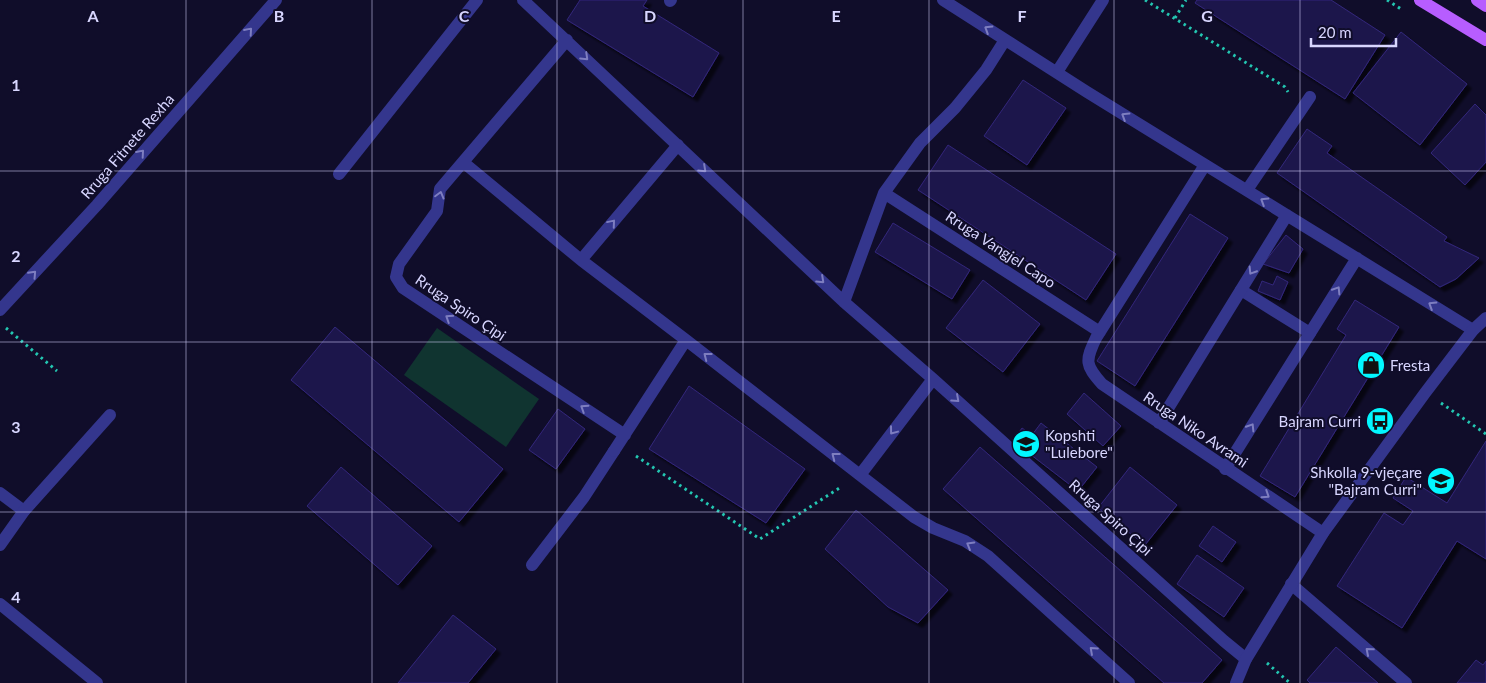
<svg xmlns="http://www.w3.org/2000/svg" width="1486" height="683" viewBox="0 0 1486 683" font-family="Lato,sans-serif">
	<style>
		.green { fill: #103430 }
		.building { fill: #1f174c; stroke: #32277b; filter: url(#shadow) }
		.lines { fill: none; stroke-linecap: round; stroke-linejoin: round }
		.path { stroke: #23c6b1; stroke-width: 3; stroke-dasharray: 2.5 4; stroke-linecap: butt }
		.service { stroke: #34368d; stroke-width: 12 }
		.minor { stroke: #34368d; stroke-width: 12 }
		.tertiary { stroke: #34368d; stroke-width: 12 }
		.primary { stroke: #b75dff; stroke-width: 12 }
		.oneway { stroke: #7e7ec0 }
		.grid { fill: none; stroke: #d8d6ff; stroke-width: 1; stroke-opacity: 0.55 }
		.labels { text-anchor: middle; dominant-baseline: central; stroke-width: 4; stroke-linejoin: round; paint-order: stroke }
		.street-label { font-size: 15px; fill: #d8d6ff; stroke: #100d2a }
		.poi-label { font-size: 15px; fill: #d8d6ff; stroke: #100d2a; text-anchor: start }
		.grid-label { font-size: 16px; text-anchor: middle; font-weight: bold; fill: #d8d6ff; stroke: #100d2a; stroke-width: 4; stroke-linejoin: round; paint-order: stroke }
	</style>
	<defs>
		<filter id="shadow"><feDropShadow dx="4.5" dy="4.5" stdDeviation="1" flood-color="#0009"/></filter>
	</defs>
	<rect width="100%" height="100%" fill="#100d2a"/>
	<path class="green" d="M437,328L539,399L506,447L404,375Z"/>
	<path class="building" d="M580,0H647L643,6L719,53L693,97L567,20Z
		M1197,0H1331L1385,35L1345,99L1195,3Z
		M1401,32L1467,84L1420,145L1353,93Z
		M1023,80L1066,108L1027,165L984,136Z
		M1475,104L1486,115V162L1465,185L1431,153Z
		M1307,129L1332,146L1327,153L1447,237L1444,241L1479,258L1456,279L1440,287L1277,173Z
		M948,145L1116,254L1086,300L918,190Z
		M1190,214L1228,238L1135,386L1097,361Z
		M893,223L970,270L952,299L875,252Z
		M1286,235L1303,249L1289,273L1263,264Z
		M1277,276L1288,282L1280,300L1258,291L1262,281L1273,285Z
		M983,280L1040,324L1003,372L946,328Z
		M1355,300L1399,327L1295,497L1260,476L1346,335L1337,329Z
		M335,327L503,469L459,522L291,380Z
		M689,386L805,469L766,523L649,449Z
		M1084,393L1121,426L1103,446L1067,414Z
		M558,409L585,429L556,469L529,450Z
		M1041,423L1097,467L1078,491L1013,441L1022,428L1032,435Z
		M1486,441V559L1457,541L1402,628L1337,586L1384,513L1403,525L1413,511L1393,498L1406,477L1447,503Z
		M980,447L1222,660L1202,683H1164L943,489Z
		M341,467L432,546L398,585L307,506Z
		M1130,467L1177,505L1145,545L1098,508Z
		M856,510L948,590L918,623L888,607L825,549Z
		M1213,526L1236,542L1222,562L1199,546Z
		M1197,555L1244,588L1224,617L1177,584Z
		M453,615L496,649L468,683H398Z
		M1336,647L1378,683H1310L1307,680Z
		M1476,660L1483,665L1486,661V683H1457Z"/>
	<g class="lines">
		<path class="path" d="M1145,0L1285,87L1288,92
			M1387,0L1401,9
			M1175,18L1186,0
			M6,328L57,371
			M1441,403L1486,434
			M636,456L760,539L841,487
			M1267,663L1290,683"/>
		<path class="service" d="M1247,190L1310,97
			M1241,290L1310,333
			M0,493L24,511
			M532,565L584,497L614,451"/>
		<path class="minor" d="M523,0L844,302L933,379L1224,641L1246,659
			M943,0L1087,92L1473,330
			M670,1L671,0
			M567,40L440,189L437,211L399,264L396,277L403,288L625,435
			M1057,72L1103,0
			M463,162L581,260L686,340L914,517L933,528L965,541L988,556L1129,683
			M1205,165L1096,338C1085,361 1085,365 1102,384L1323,533
			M339,174L477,0
			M884,193L1100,332
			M581,260L678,145
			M844,302L884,193L920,143L955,108L986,70L1005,40
			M0,310L97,205L276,0
			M1159,423L1287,215
			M614,451L686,340
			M1225,469L1357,258
			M860,475L933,379
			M0,545L24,511L110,415
			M1291,584L1406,683
			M0,604L97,683"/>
		<path class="tertiary" d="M1236,683L1246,659L1323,533L1425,393L1473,330L1486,318"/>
		<path class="primary" d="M1420,0L1486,40
			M1477,0L1486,6"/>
	</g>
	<defs><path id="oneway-chevron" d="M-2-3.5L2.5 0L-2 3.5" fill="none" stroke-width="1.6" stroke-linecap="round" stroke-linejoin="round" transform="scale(1.25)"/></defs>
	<g class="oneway">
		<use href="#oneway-chevron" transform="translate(988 29) rotate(-148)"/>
		<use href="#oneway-chevron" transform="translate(249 31) rotate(-49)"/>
		<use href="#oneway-chevron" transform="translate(585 57) rotate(44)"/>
		<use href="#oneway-chevron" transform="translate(1125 116) rotate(-148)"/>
		<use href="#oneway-chevron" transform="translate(141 153) rotate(-49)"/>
		<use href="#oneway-chevron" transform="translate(703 169) rotate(43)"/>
		<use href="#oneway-chevron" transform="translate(440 195) rotate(-75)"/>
		<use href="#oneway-chevron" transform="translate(1264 201) rotate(-148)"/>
		<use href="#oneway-chevron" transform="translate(612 223) rotate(-50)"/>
		<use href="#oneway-chevron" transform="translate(1252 271) rotate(122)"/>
		<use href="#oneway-chevron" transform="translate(33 274) rotate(-47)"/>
		<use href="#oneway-chevron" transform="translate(821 280) rotate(43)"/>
		<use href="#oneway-chevron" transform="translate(1337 290) rotate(-58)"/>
		<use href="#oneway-chevron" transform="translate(1432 305) rotate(-148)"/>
		<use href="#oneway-chevron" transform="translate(449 318) rotate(-147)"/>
		<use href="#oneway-chevron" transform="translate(707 356) rotate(-142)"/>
		<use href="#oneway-chevron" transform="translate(956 399) rotate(42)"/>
		<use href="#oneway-chevron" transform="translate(584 408) rotate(-147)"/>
		<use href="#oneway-chevron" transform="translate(1251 427) rotate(-58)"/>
		<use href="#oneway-chevron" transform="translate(893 431) rotate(127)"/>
		<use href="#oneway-chevron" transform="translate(835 456) rotate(-142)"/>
		<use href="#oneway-chevron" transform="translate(1266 495) rotate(33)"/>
		<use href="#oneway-chevron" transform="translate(970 545) rotate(-150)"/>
		<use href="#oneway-chevron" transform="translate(1093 650) rotate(-138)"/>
		<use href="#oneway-chevron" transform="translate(1369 651) rotate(-139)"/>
	</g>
	<path class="grid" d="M186,0V683M372,0V683M557,0V683M743,0V683M929,0V683M1114,0V683M1300,0V683M0,171H1486M0,342H1486M0,512H1486"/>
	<defs>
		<symbol id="shop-disc" viewBox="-11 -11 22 22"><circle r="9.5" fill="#02f7ff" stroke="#100d2a"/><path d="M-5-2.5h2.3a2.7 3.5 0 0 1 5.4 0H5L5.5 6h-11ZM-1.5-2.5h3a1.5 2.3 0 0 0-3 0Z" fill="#111"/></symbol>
		<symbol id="bus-disc" viewBox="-11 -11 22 22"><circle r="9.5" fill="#02f7ff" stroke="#100d2a"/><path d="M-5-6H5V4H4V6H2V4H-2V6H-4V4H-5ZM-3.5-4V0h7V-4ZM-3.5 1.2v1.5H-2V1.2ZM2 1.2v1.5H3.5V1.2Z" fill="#111"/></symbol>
		<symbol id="school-disc" viewBox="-11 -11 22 22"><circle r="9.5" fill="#02f7ff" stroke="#100d2a"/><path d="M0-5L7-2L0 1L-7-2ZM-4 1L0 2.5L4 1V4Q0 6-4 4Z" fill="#111"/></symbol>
	</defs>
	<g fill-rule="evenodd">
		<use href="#shop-disc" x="1355" y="349" width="32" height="32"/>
		<use href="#bus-disc" x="1364" y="405" width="32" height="32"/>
		<use href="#school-disc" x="1010" y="428" width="32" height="32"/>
		<use href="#school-disc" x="1425" y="465" width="32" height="32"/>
	</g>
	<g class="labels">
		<g class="street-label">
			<text transform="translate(127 146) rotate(-49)">Rruga Fitnete Rexha</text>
			<text transform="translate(1001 249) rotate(33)">Rruga Vangjel Capo</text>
			<text transform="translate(461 307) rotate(34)">Rruga Spiro Çipi</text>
			<text transform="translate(1196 429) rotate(34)">Rruga Niko Avrami</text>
			<text transform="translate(1111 517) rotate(42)">Rruga Spiro Çipi</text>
		</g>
		<g class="poi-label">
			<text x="1390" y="365">Fresta</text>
			<text x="1361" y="421" text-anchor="end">Bajram Curri</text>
			<text x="1045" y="435">Kopshti<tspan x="1045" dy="17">"Lulebore"</tspan></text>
			<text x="1422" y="472" text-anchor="end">Shkolla 9-vjeçare<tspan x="1422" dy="17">"Bajram Curri"</tspan></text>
		</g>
	</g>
	<g class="grid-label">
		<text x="93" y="22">A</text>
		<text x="279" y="22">B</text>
		<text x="464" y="22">C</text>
		<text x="650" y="22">D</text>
		<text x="836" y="22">E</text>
		<text x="1022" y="22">F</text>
		<text x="1207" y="22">G</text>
		<text x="16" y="91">1</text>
		<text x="16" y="262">2</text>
		<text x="16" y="433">3</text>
		<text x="16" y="603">4</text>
	</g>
	<path d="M1311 38v8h85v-8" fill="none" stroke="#d8d6ff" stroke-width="2.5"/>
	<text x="1318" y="38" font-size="15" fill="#d8d6ff" stroke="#100d2a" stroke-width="4" paint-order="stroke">20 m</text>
</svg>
